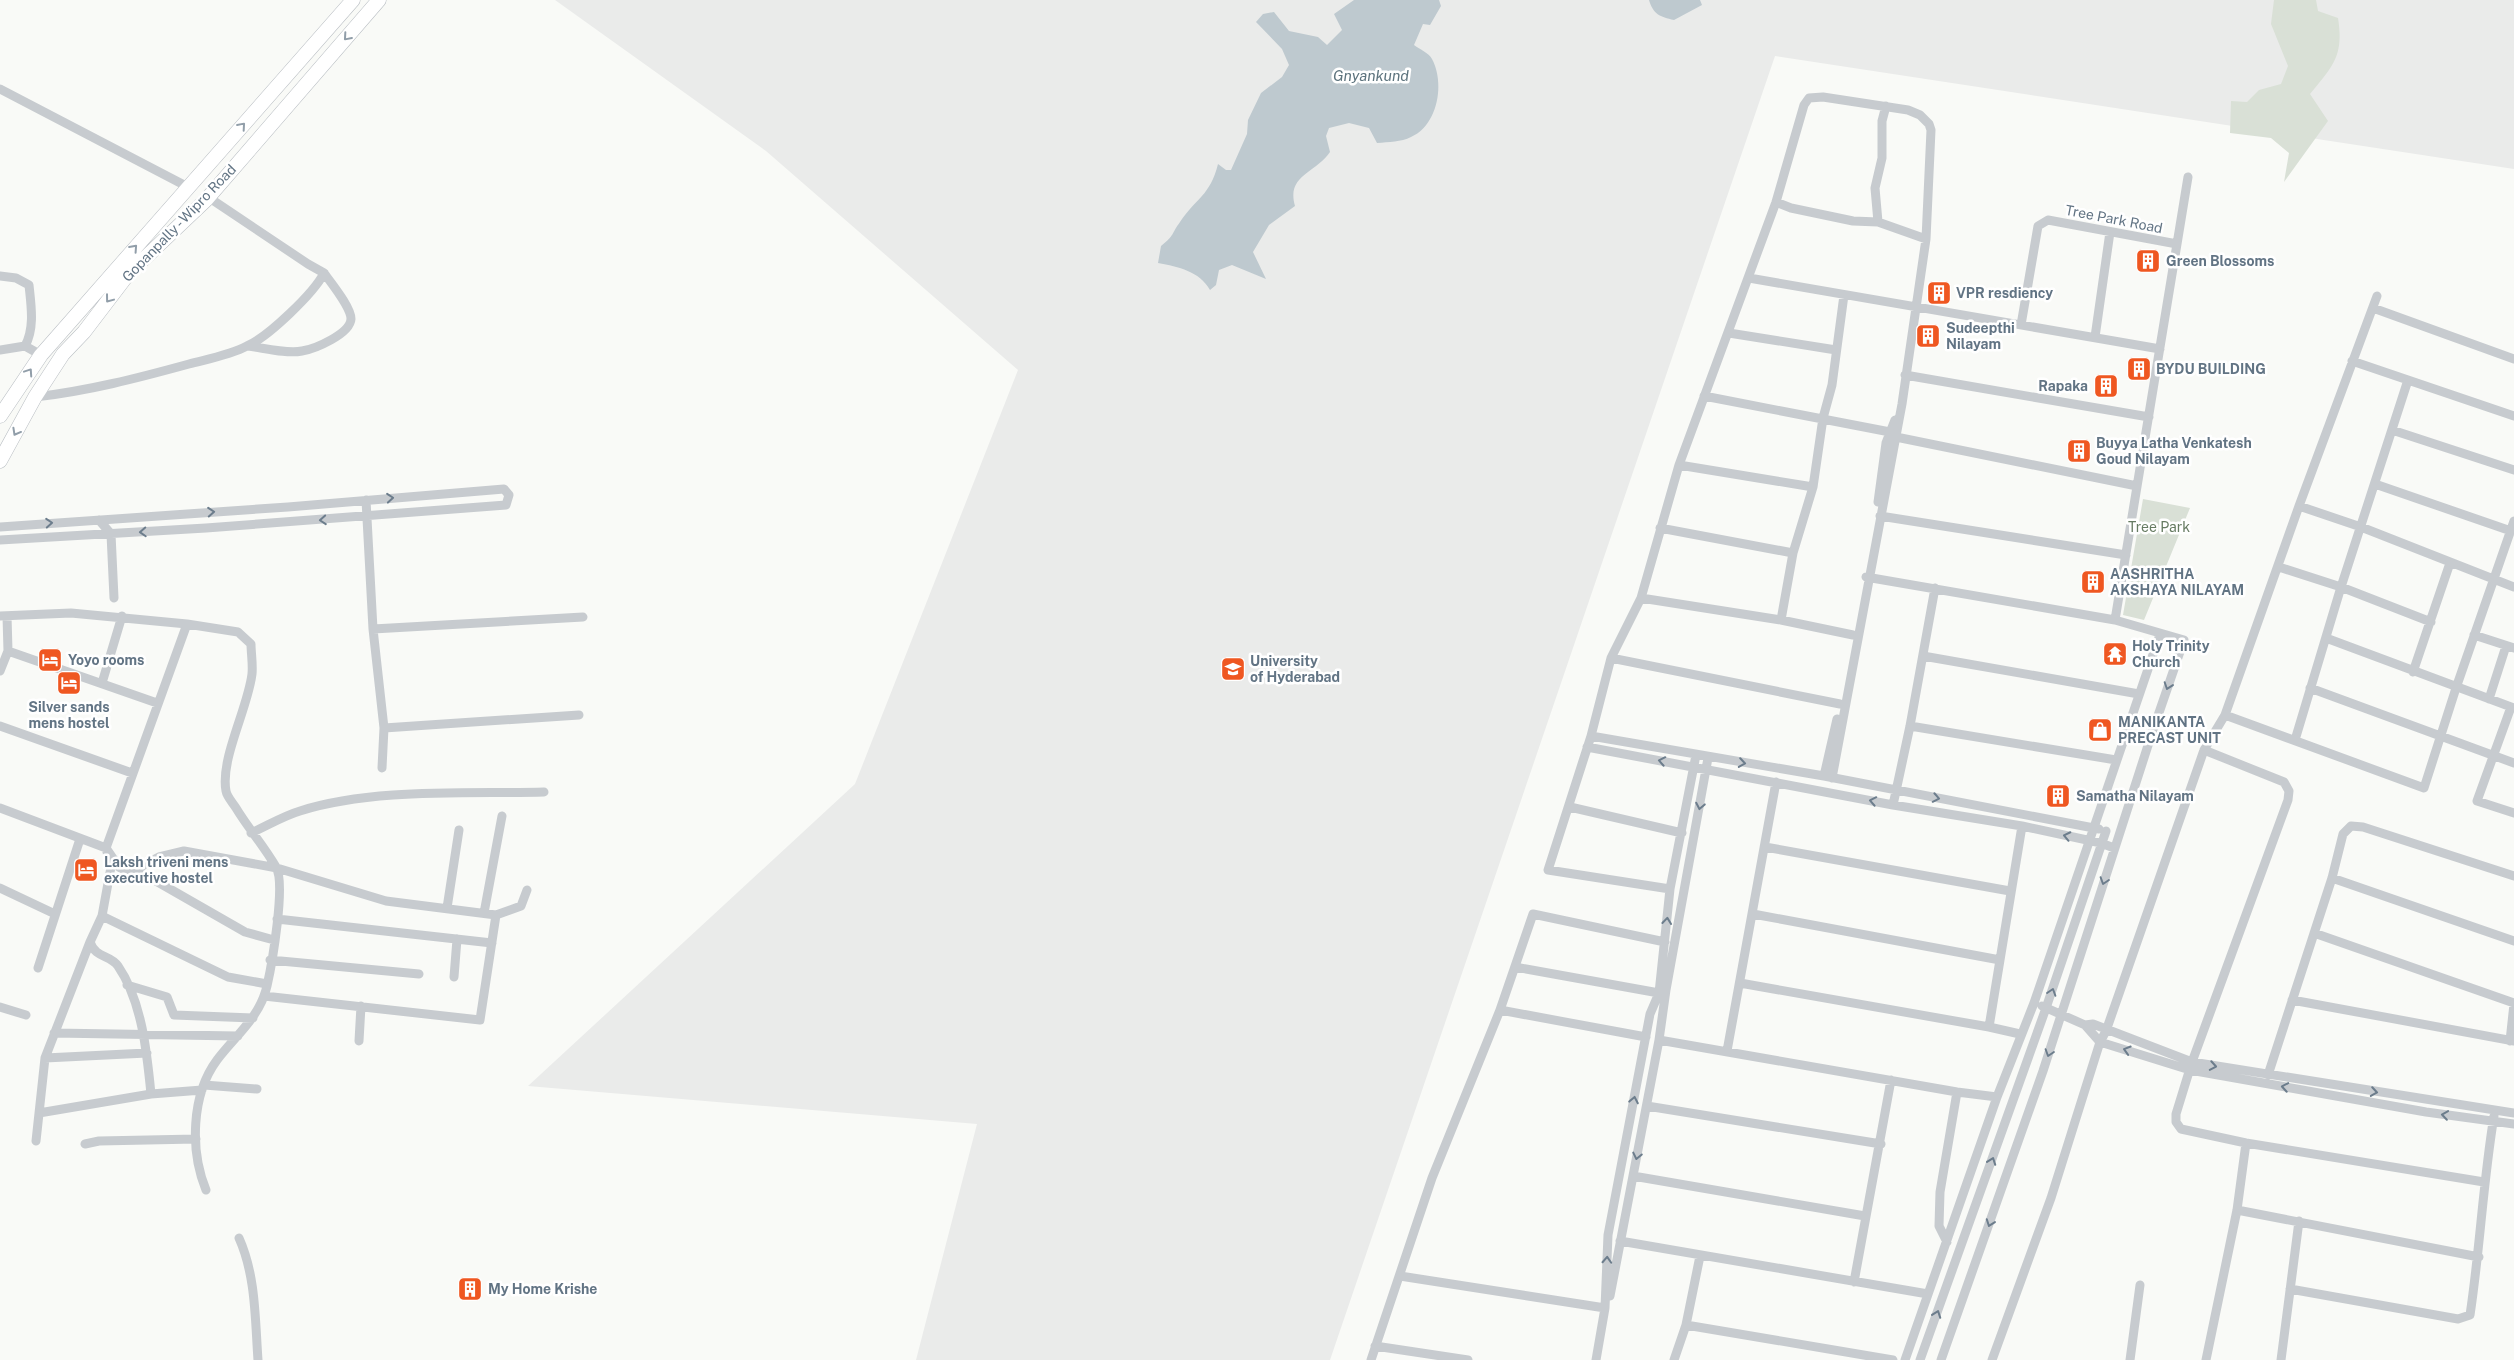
<svg xmlns="http://www.w3.org/2000/svg" width="2514" height="1360" viewBox="0 0 2514 1360" font-family="'Public Sans',sans-serif">
	<style>
		.built { fill: #eaebea }
		.green { fill: #d9e0d6 }
		.water { fill: #bec9cf }
		.lines { fill: none; stroke-linecap: round; stroke-linejoin: round }
		.secondary-casing { stroke: #b9bec3; stroke-width: 15 }
		.minor { stroke: #c7cbcf; stroke-width: 9 }
		.secondary { stroke: #fff; stroke-width: 14 }
		.oneway { stroke: #919ea9 }
		.oneway2 { stroke: #6c7d8c }
		.labels { text-anchor: middle; dominant-baseline: central; stroke-width: 5; stroke-linejoin: round; paint-order: stroke }
		.street-label { font-size: 14px; fill: #627484; stroke: #fff }
		.poi-label { font-size: 14px; font-weight: bold; fill: #627484; stroke: #fff; text-anchor: start }
		.park-label { font-size: 14px; fill: #667b62; stroke: #fff }
		.water-label { font-size: 15px; font-style: italic; fill: #5e747e; stroke: #fff }
	</style>
	<rect width="100%" height="100%" fill="#f9faf7"/>
	<path class="built" d="M555,0H2514V169L1775,56L1330,1360H916L977,1124L528,1086L855,784L1018,370L766,151Z"/>
	<path class="green" d="M2274,0H2316L2318,11L2338,18C2344,56 2333,66 2310,94L2328,121L2284,182L2289,153L2271,138L2230,133L2231,101L2247,102L2259,90L2281,84L2288,66L2271,24Z
		M2143,499L2190,508L2144,620L2123,615Z"/>
	<path class="water" d="M1354,0H1439L1441,6L1430,25L1423,24L1414,45C1419,49 1429,53 1432,59C1445,83 1438,125 1411,137C1401,142 1389,142 1377,143L1369,128L1349,123L1329,128L1326,136L1330,152C1316,173 1286,175 1295,206L1269,225L1253,252L1266,279L1232,265L1219,270L1216,285L1210,290C1199,271 1179,267 1158,263L1161,246C1175,235 1171,234 1180,222C1196,198 1210,196 1218,164L1226,170H1231L1247,134L1248,120L1261,93L1282,77L1289,65L1282,49L1256,22L1263,14L1274,12L1289,31L1318,37L1327,45L1342,30L1334,14Z
		M1649,0H1700L1702,5L1674,20C1660,17 1653,14 1649,0Z"/>
	<g class="lines">
		<defs>
			<path id="secondary" d="M0,416L41,355L353,0
				M0,461L35,397L63,354L84,332L129,273L206,200L379,0"/>
		</defs>
		<use href="#secondary" class="secondary-casing"/>
		<path class="minor" d="M0,89L188,187
			M1776,202L1791,208L1853,221L1878,222L1926,239
			M1878,222L1875,188L1882,158V121L1886,106
			M2177,244L2188,177
			M0,276L16,278L29,285C31,305 35,328 25,346
			M1749,278L2160,349
			M2373,308L2514,359
			M2021,325L2038,226L2048,220L2177,244L2115,620
			M1729,333L1836,350
			M2095,337L2110,232
			M248,346C264,348 286,354 302,351C315,349 350,334 351,319C351,307 331,283 324,273
			M0,350L25,346L41,355
			M2352,361L2514,416
			M1905,375L2149,417
			M1704,396L1890,432
			M35,397C88,391 138,378 189,364C208,359 230,355 247,346C268,337 314,293 324,273L308,264L208,197
			M2392,430L2514,470
			M1896,437L2137,486
			M1679,465L1813,487
			M2375,484L2511,531
			M366,500L373,629L384,728L382,768
			M1878,502L1886,443L1895,420
			M2299,506L2361,527L2514,587
			M1880,516L2126,555
			M99,520L111,534L114,598
			M0,527L288,507L504,489L509,495L506,505L493,506L206,528L0,540
			M1660,528L1793,553
			M2279,567L2341,587L2431,622
			M1866,577L2115,620L2184,640L2152,733L2043,1071L1941,1360
			M1641,598L1781,620L1853,635
			M0,616L71,613L187,624L238,632L251,644C251,653 253,664 252,674C248,708 220,759 226,791C227,797 233,803 236,808C248,828 264,846 276,867C286,883 272,964 267,986C260,1017 236,1035 217,1060C191,1095 190,1151 206,1190
			M1781,620L1793,553L1813,487L1823,418L1832,385L1844,295
			M373,629L583,617
			M2474,635L2514,648
			M2326,638L2514,708
			M8,651L157,703
			M1923,656L2139,694
			M1611,658L1840,704
			M0,671L8,651L7,616
			M2413,672L2450,563
			M102,683L122,616
			M2310,688L2514,763
			M2489,699L2506,646
			M2511,707L2477,801L2514,813
			M2225,715L2299,506L2377,296
			M0,726L132,773
			M1910,726L2116,760
			M384,728L579,715
			M1591,736L1824,776L2099,829
			M2295,740L2341,587L2408,380
			M1587,747L1893,805L2022,826L2101,843L2114,848
			M2204,750L2284,782L2289,791L2288,800L2192,1062L2176,1114V1122L2181,1129L2246,1143L2484,1182
			M1824,776L1837,719
			M1893,805L1910,726L1935,588
			M1570,807L1682,833
			M0,808L106,848L119,867L128,873L159,857L184,851L277,868L386,901L496,915L521,906L527,890
			M251,833C267,826 283,816 300,811C373,788 467,794 544,792
			M1765,847L2010,891
			M135,869L245,932L274,940
			M2332,878L2514,941
			M0,888L55,914
			M1670,889L1548,870L1591,736L1611,658L1641,598L1679,465L1776,202L1804,105L1809,98L1823,97L1908,110L1920,115L1929,124L1931,130L1926,239L1902,404L1832,778
			M447,908L459,830
			M484,913L502,816
			M1753,914L2000,960
			M102,916L228,977L267,984
			M277,919L492,943
			M2314,933L2514,1003
			M90,942C96,959 110,954 118,966C142,1001 147,1053 151,1094L202,1090
			M270,960L419,974
			M1515,967L1659,993
			M38,968L80,839
			M454,977L457,939
			M1740,983L1989,1027L2022,826
			M127,985L167,997L174,1015L253,1018
			M264,996L480,1020L496,915
			M2292,1000L2514,1041
			M2042,1006L2085,1025L2093,1024L2192,1062L2514,1113
			M0,1007L26,1015
			M1500,1010L1646,1037
			M2085,1025L2100,1042L2190,1070L2426,1112L2514,1124
			M1989,1027L2020,1034
			M54,1033L238,1036
			M1659,1040L1957,1092L1997,1097
			M359,1041L361,1006
			M2510,1041L2514,1004
			M1727,1051L1776,782
			M45,1058L147,1053
			M2268,1075L2332,878L2343,834L2351,826L2363,827L2514,876
			M204,1085L257,1089
			M1647,1106L1881,1144
			M39,1113L151,1094
			M36,1141L45,1058L90,942L102,916L111,867L106,848L187,624
			M85,1144L99,1141L196,1139
			M1633,1176L1865,1216
			M2237,1210L2479,1257
			M239,1238C256,1276 255,1319 258,1360
			M1620,1241L1928,1294
			M1947,1242L1939,1226L1940,1192L1957,1092
			M1400,1276L1605,1308
			M1854,1282L1891,1080
			M2290,1289L2458,1319L2470,1315C2480,1249 2483,1182 2494,1116
			M1610,1296L1659,1040L1666,990L1708,758
			M1686,1325L1893,1360
			M1375,1346L1468,1360
			M1371,1360L1432,1178L1500,1010L1533,914L1665,942
			M1596,1360L1605,1308L1608,1235L1650,1014L1659,993L1670,889L1696,755
			M1674,1360L1686,1325L1700,1256
			M1905,1360L1997,1097L2034,1003L2160,634
			M1920,1360L2046,1008L2106,831
			M1992,1360L2051,1198L2100,1042L2106,1031L2204,750L2225,715L2424,788L2456,688L2514,521
			M2130,1360L2140,1285
			M2206,1360L2237,1210L2246,1143
			M2281,1360L2299,1221"/>
		<use href="#secondary" class="secondary"/>
	</g>
	<defs><path id="oneway-chevron" d="M-2-3.5L2.5 0L-2 3.5" fill="none" stroke-width="1.6" stroke-linecap="round" stroke-linejoin="round" transform="scale(1.25)"/></defs>
	<g class="oneway">
		<use href="#oneway-chevron" transform="translate(347 37) rotate(131)"/>
		<use href="#oneway-chevron" transform="translate(242 126) rotate(-49)"/>
		<use href="#oneway-chevron" transform="translate(134 248) rotate(-48)"/>
		<use href="#oneway-chevron" transform="translate(109 299) rotate(127)"/>
		<use href="#oneway-chevron" transform="translate(29 372) rotate(-56)"/>
		<use href="#oneway-chevron" transform="translate(16 432) rotate(119)"/>
	</g>
	<g class="oneway2">
		<use href="#oneway-chevron" transform="translate(390 498) rotate(-5)"/>
		<use href="#oneway-chevron" transform="translate(211 512) rotate(-4)"/>
		<use href="#oneway-chevron" transform="translate(323 520) rotate(176)"/>
		<use href="#oneway-chevron" transform="translate(49 523) rotate(-4)"/>
		<use href="#oneway-chevron" transform="translate(143 532) rotate(177)"/>
		<use href="#oneway-chevron" transform="translate(2168 686) rotate(109)"/>
		<use href="#oneway-chevron" transform="translate(1662 761) rotate(-169)"/>
		<use href="#oneway-chevron" transform="translate(1742 763) rotate(9)"/>
		<use href="#oneway-chevron" transform="translate(1936 798) rotate(11)"/>
		<use href="#oneway-chevron" transform="translate(1873 801) rotate(-169)"/>
		<use href="#oneway-chevron" transform="translate(1700 806) rotate(101)"/>
		<use href="#oneway-chevron" transform="translate(2067 836) rotate(-168)"/>
		<use href="#oneway-chevron" transform="translate(2104 881) rotate(108)"/>
		<use href="#oneway-chevron" transform="translate(1667 921) rotate(-84)"/>
		<use href="#oneway-chevron" transform="translate(2052 992) rotate(-72)"/>
		<use href="#oneway-chevron" transform="translate(2127 1050) rotate(-163)"/>
		<use href="#oneway-chevron" transform="translate(2049 1053) rotate(108)"/>
		<use href="#oneway-chevron" transform="translate(2213 1066) rotate(10)"/>
		<use href="#oneway-chevron" transform="translate(2285 1087) rotate(-170)"/>
		<use href="#oneway-chevron" transform="translate(2374 1092) rotate(9)"/>
		<use href="#oneway-chevron" transform="translate(1634 1100) rotate(-79)"/>
		<use href="#oneway-chevron" transform="translate(2445 1115) rotate(-172)"/>
		<use href="#oneway-chevron" transform="translate(1637 1156) rotate(102)"/>
		<use href="#oneway-chevron" transform="translate(1992 1161) rotate(-70)"/>
		<use href="#oneway-chevron" transform="translate(1990 1223) rotate(110)"/>
		<use href="#oneway-chevron" transform="translate(1607 1260) rotate(-87)"/>
		<use href="#oneway-chevron" transform="translate(1937 1314) rotate(-70)"/>
	</g>
	<defs>
		<symbol id="building-square" viewBox="-11 -11 22 22"><rect x="-9" y="-9" width="18" height="18" rx="4" fill="#ef5721" stroke="#fff"/><path d="M-4-6H4V6H1V3H-1V6H-4ZM-2.5-4.3h1.7v1.8h-1.7ZM.8-4.3h1.7v1.8H.8ZM-2.5-1h1.7V.8h-1.7ZM.8-1h1.7V.8H.8Z" fill="#fff"/></symbol>
		<symbol id="temple-square" viewBox="-11 -11 22 22"><rect x="-9" y="-9" width="18" height="18" rx="4" fill="#ef5721" stroke="#fff"/><path d="M0-6L5-2H3V0L6.5 2.5H4V6H1.5V3h-3V6H-4V2.5H-6.5L-3 0V-2H-5Z" fill="#fff"/></symbol>
		<symbol id="hotel-square" viewBox="-11 -11 22 22"><rect x="-9" y="-9" width="18" height="18" rx="4" fill="#ef5721" stroke="#fff"/><path d="M-6-4.5h1.5V1H6V5H4.5V3h-9V5H-6ZM-4 0a1.8 1.8 0 1 1 3.6 0ZM.5 0V-2.5h3Q6-2.5 6 0Z" fill="#fff"/></symbol>
		<symbol id="university-square" viewBox="-11 -11 22 22"><rect x="-9" y="-9" width="18" height="18" rx="4" fill="#ef5721" stroke="#fff"/><path d="M0-5L7-2L0 1L-7-2ZM-4 1L0 2.5L4 1V4Q0 6-4 4Z" fill="#fff"/></symbol>
		<symbol id="shop-square" viewBox="-11 -11 22 22"><rect x="-9" y="-9" width="18" height="18" rx="4" fill="#ef5721" stroke="#fff"/><path d="M-5-2.5h2.3a2.7 3.5 0 0 1 5.4 0H5L5.5 6h-11ZM-1.5-2.5h3a1.5 2.3 0 0 0-3 0Z" fill="#fff"/></symbol>
	</defs>
	<g fill-rule="evenodd">
		<use href="#building-square" x="2134" y="247" width="28" height="28"/>
		<use href="#building-square" x="1925" y="279" width="28" height="28"/>
		<use href="#building-square" x="1914" y="322" width="28" height="28"/>
		<use href="#building-square" x="2125" y="355" width="28" height="28"/>
		<use href="#building-square" x="2092" y="372" width="28" height="28"/>
		<use href="#building-square" x="2065" y="437" width="28" height="28"/>
		<use href="#building-square" x="2079" y="568" width="28" height="28"/>
		<use href="#temple-square" x="2101" y="640" width="28" height="28"/>
		<use href="#hotel-square" x="36" y="646" width="28" height="28"/>
		<use href="#university-square" x="1219" y="655" width="28" height="28"/>
		<use href="#hotel-square" x="55" y="669" width="28" height="28"/>
		<use href="#shop-square" x="2086" y="716" width="28" height="28"/>
		<use href="#building-square" x="2044" y="782" width="28" height="28"/>
		<use href="#hotel-square" x="72" y="856" width="28" height="28"/>
		<use href="#building-square" x="456" y="1275" width="28" height="28"/>
	</g>
	<g class="labels">
		<g class="street-label">
			<text transform="translate(2114 219) rotate(11)">Tree Park Road</text>
			<text transform="translate(179 223) rotate(-46)">Gopanpally - Wipro Road</text>
		</g>
		<g class="poi-label">
			<text x="2166" y="261">Green Blossoms</text>
			<text x="1956" y="293">VPR resdiency</text>
			<text x="1946" y="328">Sudeepthi<tspan x="1946" dy="16">Nilayam</tspan></text>
			<text x="2156" y="369">BYDU BUILDING</text>
			<text x="2088" y="386" text-anchor="end">Rapaka</text>
			<text x="2096" y="443">Buyya Latha Venkatesh<tspan x="2096" dy="16">Goud Nilayam</tspan></text>
			<text x="2110" y="574">AASHRITHA<tspan x="2110" dy="16">AKSHAYA NILAYAM</tspan></text>
			<text x="2132" y="646">Holy Trinity<tspan x="2132" dy="16">Church</tspan></text>
			<text x="68" y="660">Yoyo rooms</text>
			<text x="1250" y="661">University<tspan x="1250" dy="16">of Hyderabad</tspan></text>
			<text x="69" y="707" text-anchor="middle">Silver sands<tspan x="69" dy="16">mens hostel</tspan></text>
			<text x="2118" y="722">MANIKANTA<tspan x="2118" dy="16">PRECAST UNIT</tspan></text>
			<text x="2076" y="796">Samatha Nilayam</text>
			<text x="104" y="862">Laksh triveni mens<tspan x="104" dy="16">executive hostel</tspan></text>
			<text x="488" y="1289">My Home Krishe</text>
		</g>
		<g class="park-label">
			<text x="2159" y="527">Tree Park</text>
		</g>
		<g class="water-label">
			<text x="1371" y="75">Gnyankund</text>
		</g>
	</g>
</svg>
